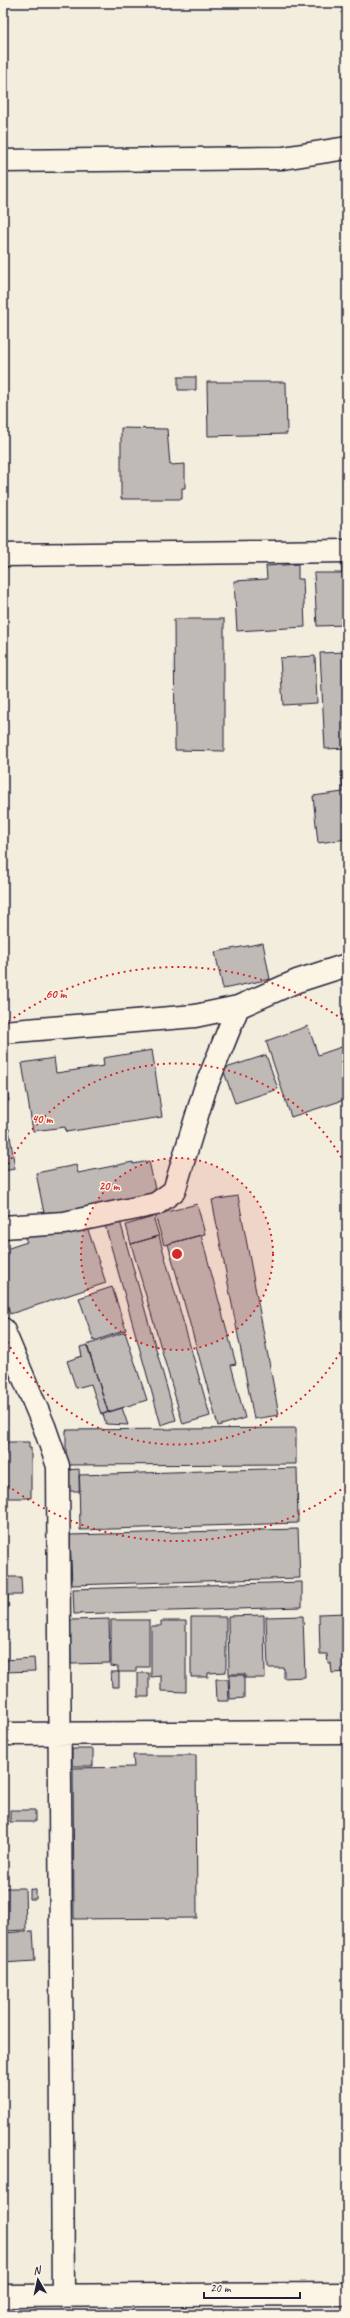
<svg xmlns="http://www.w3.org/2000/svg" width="350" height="2318" viewBox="0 0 350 2318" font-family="Caveat,sans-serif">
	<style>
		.building { fill: #bfbab6; stroke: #22223b }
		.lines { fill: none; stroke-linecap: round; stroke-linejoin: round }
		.minor-casing { stroke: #22223b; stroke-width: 25 }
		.minor { stroke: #fcf5e5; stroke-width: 22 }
		.ring { fill: none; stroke: #d62828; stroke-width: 2; stroke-dasharray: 2 4 }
		.centre { fill: #d62828; stroke: #fcf5e5; stroke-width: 2 }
		.ring-label { font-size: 12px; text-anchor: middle; font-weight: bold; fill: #d62828; stroke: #fcf5e5; stroke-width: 3; stroke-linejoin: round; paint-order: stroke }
	</style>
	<rect width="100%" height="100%" fill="#f3edde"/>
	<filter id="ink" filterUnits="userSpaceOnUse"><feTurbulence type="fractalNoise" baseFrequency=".025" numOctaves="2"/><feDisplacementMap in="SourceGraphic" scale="8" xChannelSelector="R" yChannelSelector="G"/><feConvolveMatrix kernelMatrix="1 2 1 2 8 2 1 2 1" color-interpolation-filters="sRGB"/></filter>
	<g filter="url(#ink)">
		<path class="building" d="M178,377H196V390H178Z
			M207,382H286L287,434L208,436Z
			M121,428L167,429L170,465L185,464V488H182V499H121Z
			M341,563H347V625L317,626L314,573H342Z
			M298,564V579H303L305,627L237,631L234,581L267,579L266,566Z
			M174,619H224V751L175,750Z
			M346,652L347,748L325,749L320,653Z
			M315,656L317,703L283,705L280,658Z
			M347,771V839L318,843L313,796L343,792L341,772Z
			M263,943L270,979L223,989L215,952Z
			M308,1026L318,1055L347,1045V1099L291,1117L266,1041Z
			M152,1050L162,1117L66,1132L65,1127L33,1131L22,1063L54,1058L56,1073L104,1066L103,1058Z
			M266,1055L278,1089L235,1103L223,1069Z
			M3,1063L9,1101H6L7,1104L3,1105Z
			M3,1129H9L15,1169L3,1171Z
			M149,1161L156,1194L51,1214V1212L44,1213L36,1173L76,1165L78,1173L133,1162V1164Z
			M238,1196L279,1415L254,1419L212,1200Z
			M197,1204L205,1234L164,1245L155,1215Z
			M153,1217L159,1236L131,1244L126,1225Z
			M120,1221L176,1420L161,1425L105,1225Z
			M86,1224L106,1283L10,1314L3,1293V1250L27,1242L25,1238L53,1229L55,1235Z
			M201,1235L236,1364L231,1365L245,1418L218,1426L168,1244Z
			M159,1236L210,1416L183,1424L131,1244Z
			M112,1287L126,1330L94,1341L79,1298Z
			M125,1332L147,1400L108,1412L87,1345Z
			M87,1345L108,1412L103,1414H101L91,1384L76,1388L67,1361L82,1356L80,1347Z
			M122,1408L128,1425L106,1424L103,1414Z
			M296,1428V1464L66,1465V1430Z
			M6,1442H29V1448H31V1498H3V1455H6Z
			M297,1468L298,1523L80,1530L79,1475Z
			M79,1469L80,1491H66L65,1470Z
			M298,1529L300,1578L72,1585L70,1535Z
			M3,1556L4,1577H21L22,1595H8V1608H3Z
			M302,1582V1607L74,1614L73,1589Z
			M347,1613V1672L332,1673L331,1663H328L327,1654H320L319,1614Z
			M264,1615L265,1678H245V1674H229L228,1616Z
			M303,1616L305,1677L284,1678V1668H268L266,1617Z
			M191,1617H226V1672L208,1673V1677H191Z
			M109,1619L110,1663L71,1664L70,1620Z
			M111,1620H149V1667H136V1672H118V1667L111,1666Z
			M161,1621H186V1692L161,1691V1676L151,1677V1626H161Z
			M34,1658L35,1671L4,1672V1660Z
			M111,1672H119V1687H112Z
			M138,1673H149V1697H138Z
			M229,1675H244V1698L230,1699Z
			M216,1679H228L229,1701H217Z
			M72,1749H93V1766H72Z
			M133,1755H196L197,1918L74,1919L73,1768L134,1767Z
			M10,1810H35V1822H10Z
			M3,1888H25L26,1930L3,1931Z
			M30,1889L36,1890V1899H30Z
			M33,1931L35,1961L3,1963V1933Z"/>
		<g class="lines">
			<defs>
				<path id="minor" d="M3,161L283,158L347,148
					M3,555L347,551
					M3,1032L195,1016L238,1007L297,981L347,965
					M3,1227L64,1223L156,1204L174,1191L205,1089L238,1007
					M3,1329L44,1426L58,1466L63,2296
					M3,1734L347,1732
					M3,2296L347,2294"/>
			</defs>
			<use href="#minor" class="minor-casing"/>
			<use href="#minor" class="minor"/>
		</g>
	</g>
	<circle cx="177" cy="1254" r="96" fill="#d62828" fill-opacity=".12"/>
	<g class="ring">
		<circle cx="177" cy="1254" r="96"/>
		<path d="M346 1342A191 191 0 0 1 3 1333M3 1175A191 191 0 0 1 346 1166"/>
		<path d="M346 1486A287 287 0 0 1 4 1483M4 1025A287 287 0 0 1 346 1022"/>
	</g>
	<circle cx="177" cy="1254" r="6" class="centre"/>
	<g class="ring-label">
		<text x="56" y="998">60 m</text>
		<text x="42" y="1123">40 m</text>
		<text x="109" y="1190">20 m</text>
	</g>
	<rect width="350" height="2318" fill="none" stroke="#fcf5e5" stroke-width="16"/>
	<rect x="8" y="8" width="334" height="2302" fill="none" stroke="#22223b" stroke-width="1.5" filter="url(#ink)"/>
	<g transform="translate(38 2280) rotate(351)" stroke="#fcf5e5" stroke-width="3" paint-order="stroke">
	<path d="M0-3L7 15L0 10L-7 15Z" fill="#22223b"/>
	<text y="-6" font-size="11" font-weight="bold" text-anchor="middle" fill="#22223b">N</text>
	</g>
	<path d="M204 2292v6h96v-6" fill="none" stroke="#22223b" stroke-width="2"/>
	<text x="210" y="2292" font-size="12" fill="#22223b" stroke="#fcf5e5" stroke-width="3" paint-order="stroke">20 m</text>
</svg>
